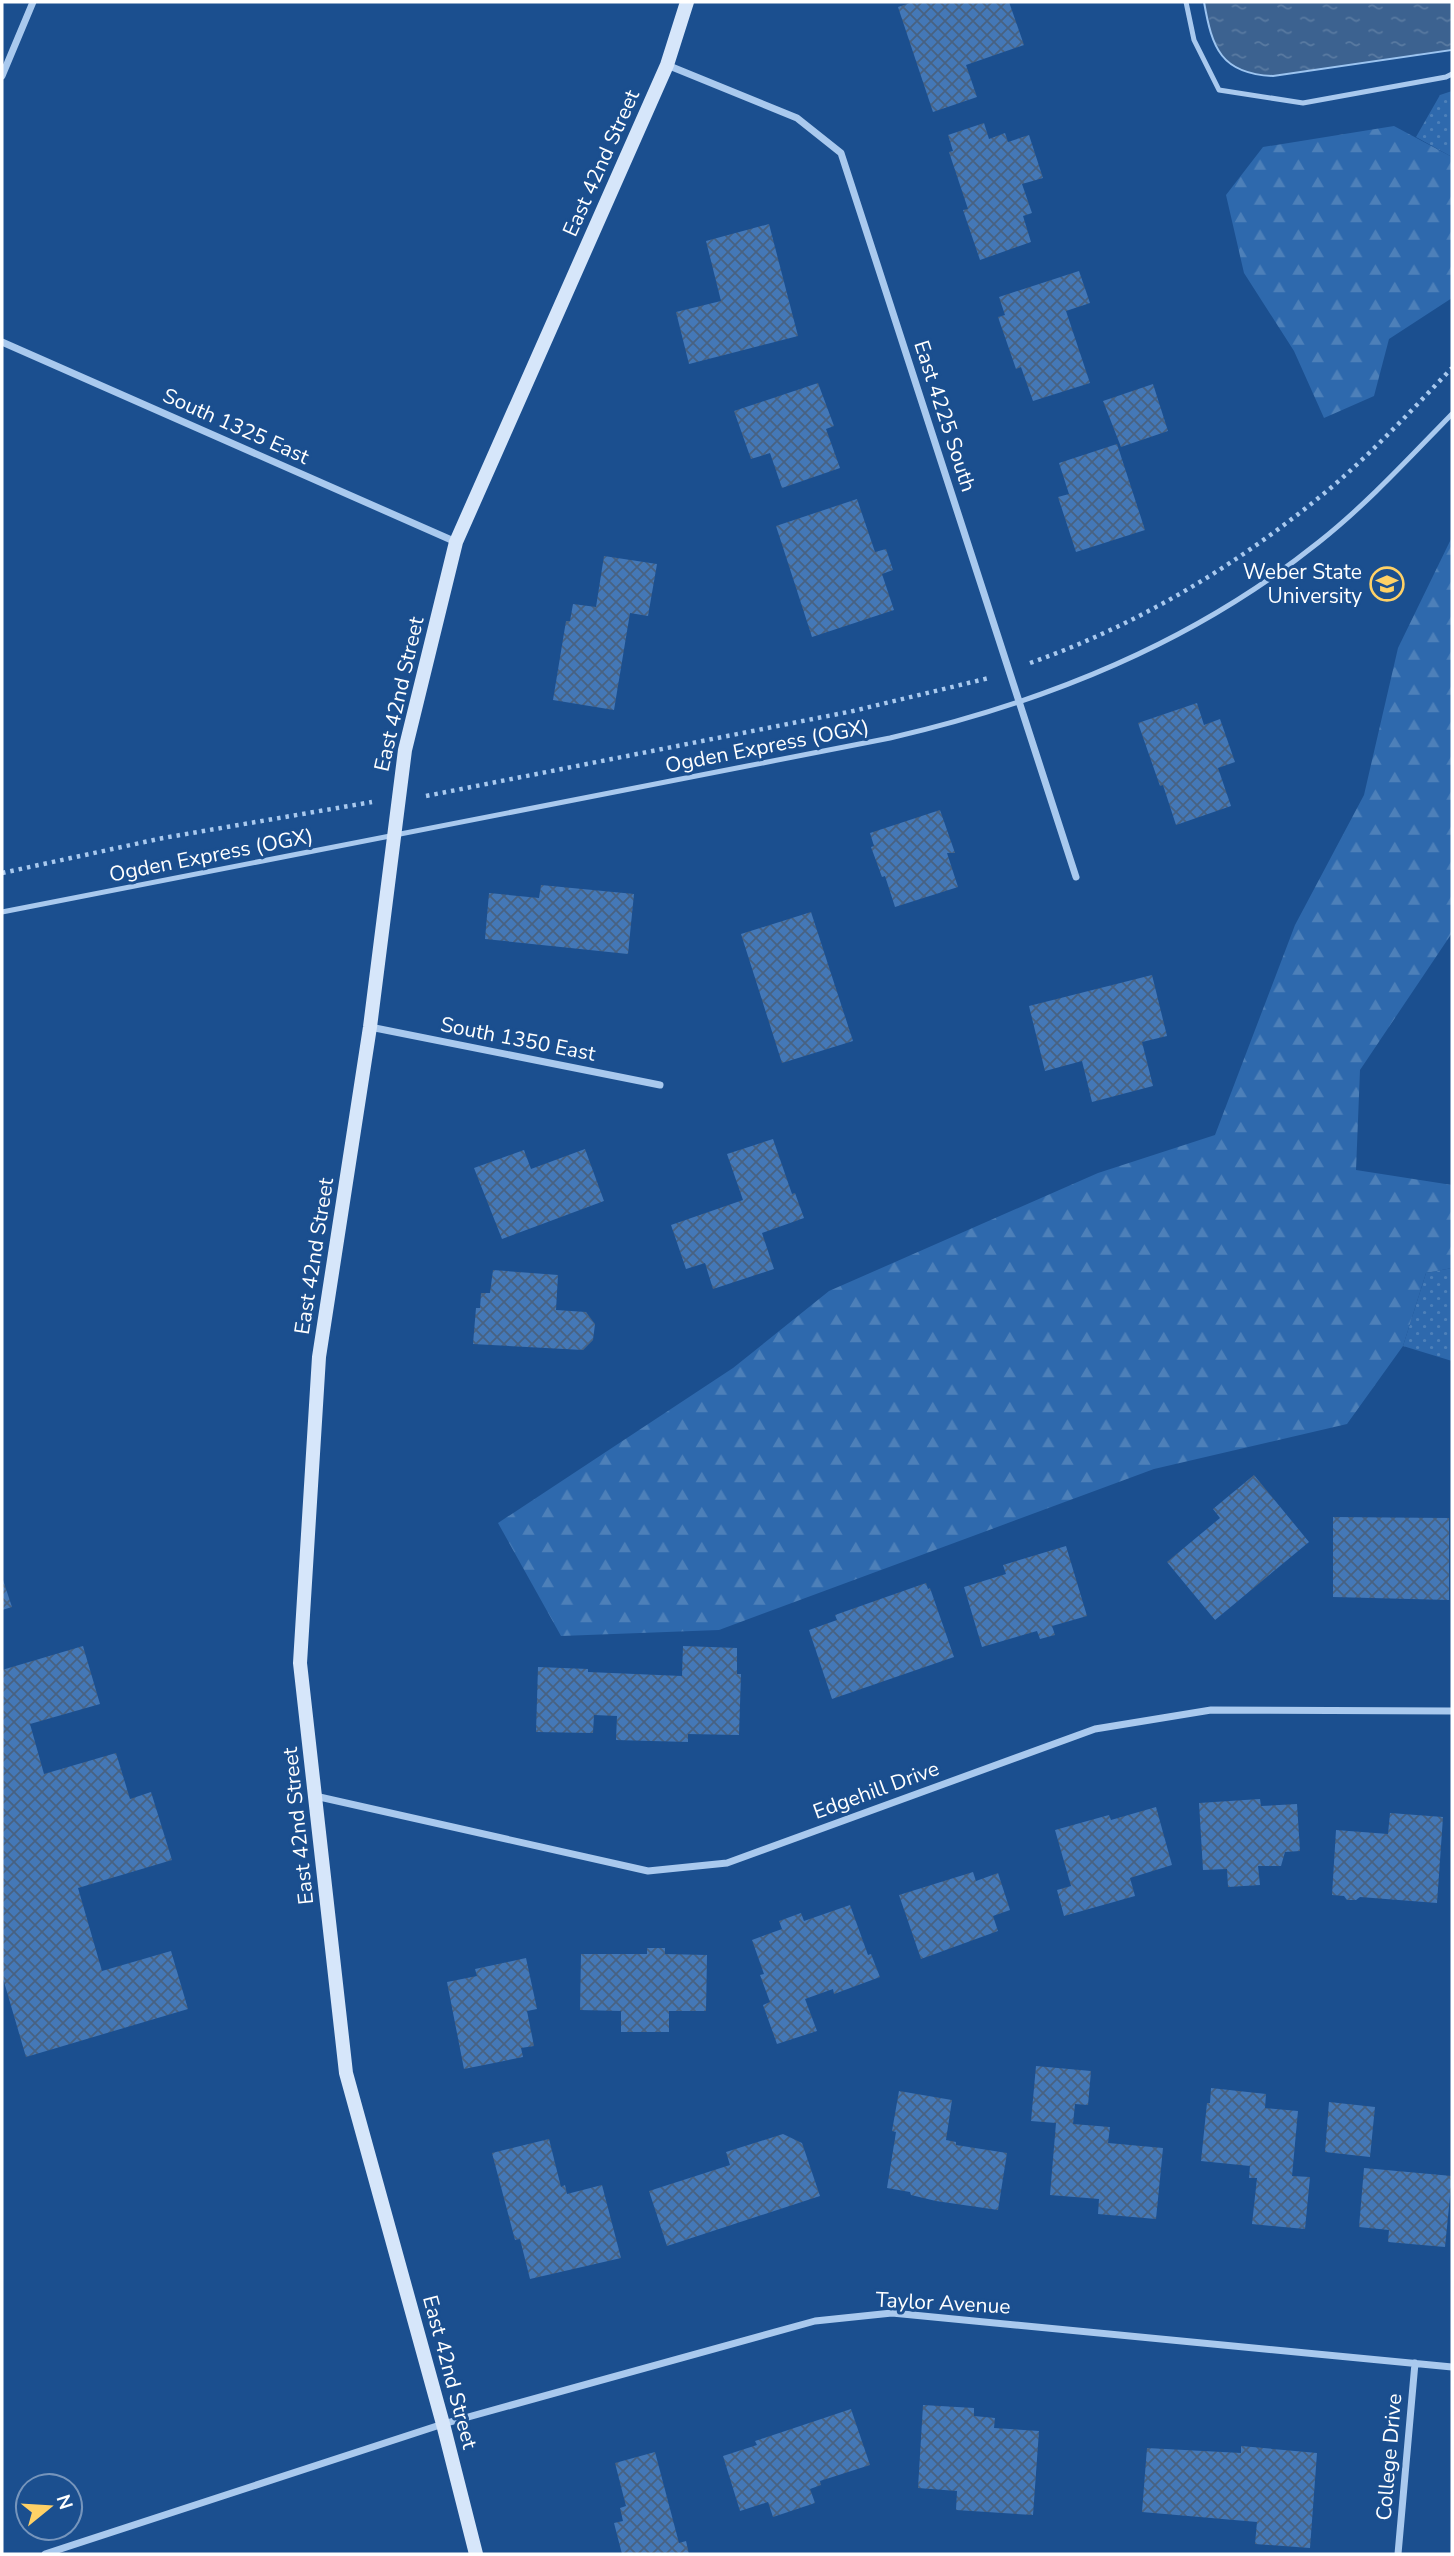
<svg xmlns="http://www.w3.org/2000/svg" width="1454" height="2556" viewBox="0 0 1454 2556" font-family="'Nunito Sans',sans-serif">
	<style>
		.grass { fill: url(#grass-dots) }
		.forest { fill: url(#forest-firs) }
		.water { fill: url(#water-ripples); stroke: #9cc4f0; stroke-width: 2 }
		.building { fill: url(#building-cross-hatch) }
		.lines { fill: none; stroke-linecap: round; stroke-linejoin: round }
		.path { stroke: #a9c9ee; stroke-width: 4.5; stroke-dasharray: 3.5 5; stroke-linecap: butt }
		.lane { stroke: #a9c9ee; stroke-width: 5 }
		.street { stroke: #a9c9ee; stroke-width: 7 }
		.secondary { stroke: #d6e6fa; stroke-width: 14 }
		.labels { text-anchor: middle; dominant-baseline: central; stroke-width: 6; stroke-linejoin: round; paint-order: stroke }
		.street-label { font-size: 21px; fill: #fff; stroke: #1b4f8f }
		.poi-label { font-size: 21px; fill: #fff; stroke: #1b4f8f; text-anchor: end }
	</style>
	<defs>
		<pattern id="grass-dots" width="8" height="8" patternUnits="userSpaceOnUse" patternTransform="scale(1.75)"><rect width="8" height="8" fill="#2e69ad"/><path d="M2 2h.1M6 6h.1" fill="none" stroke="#4d80b9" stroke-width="1.8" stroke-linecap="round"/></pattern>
		<pattern id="forest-firs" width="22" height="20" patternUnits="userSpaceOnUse" patternTransform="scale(1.75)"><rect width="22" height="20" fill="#2e69ad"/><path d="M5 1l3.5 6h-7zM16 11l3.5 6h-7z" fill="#4d80b9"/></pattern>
		<pattern id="water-ripples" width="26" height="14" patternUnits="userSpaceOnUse" patternTransform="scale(1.75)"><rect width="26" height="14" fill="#3c6290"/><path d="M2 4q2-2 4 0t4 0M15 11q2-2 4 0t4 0" fill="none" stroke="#597aa1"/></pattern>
		<pattern id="building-cross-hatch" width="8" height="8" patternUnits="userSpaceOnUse" patternTransform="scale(1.75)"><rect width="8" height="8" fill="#4478b7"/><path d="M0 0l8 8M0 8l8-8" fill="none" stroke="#486282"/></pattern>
	</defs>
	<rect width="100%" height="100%" fill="#1b4f8f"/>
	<path class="grass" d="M1452,91V157L1416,137L1440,95Z
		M1452,1268V1361L1403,1346L1426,1273Z"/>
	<path class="forest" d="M1394,126L1452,157V298L1389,339L1374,396L1324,418L1294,351L1244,273L1226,195L1263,147Z
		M1452,537V933L1360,1070L1356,1170L1452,1185V1268L1426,1273L1403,1346L1347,1424L1154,1469L719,1630L561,1636L498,1523L733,1368L829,1291L1098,1173L1215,1135L1295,925L1364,795L1398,648Z"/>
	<path class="water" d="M1204,2H1452V50L1273,76C1221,74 1212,48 1204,2Z"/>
	<path class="building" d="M913,2H1009L1024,45L966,65L977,97L933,112L898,7Z
		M984,123L989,139L1005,133L1008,142L1029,135L1043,178L1022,184L1032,213L1023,216L1031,242L980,260L963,210L968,209L949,152L953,151L948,135Z
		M769,224L798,336L689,364L676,312L721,301L706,241Z
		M1079,271L1090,303L1066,311L1090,383L1033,401L1021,367L1016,369L998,317L1005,315L999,297Z
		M818,383L834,426L826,429L840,468L782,488L770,453L751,459L734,411Z
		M1153,384L1168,431L1121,447L1103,401Z
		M1117,444L1145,530L1076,552L1058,497L1069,494L1059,463Z
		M857,499L875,552L886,549L893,570L882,574L894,610L812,637L776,526Z
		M604,556L657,564L648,616L630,613L614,710L553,700L566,621H570L573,604L596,607Z
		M1197,703L1204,725L1220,719L1235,762L1218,768L1231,806L1176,825L1163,785L1160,786L1138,723Z
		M940,810L955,853H947L958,887L895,907L885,876L882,877L871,847L874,846L870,833Z
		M541,885L634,894L628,954L485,939L489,893L539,898Z
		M811,912L853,1041L782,1063L741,934Z
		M1152,975L1167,1036L1142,1042L1153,1086L1092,1102L1082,1061L1045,1071L1029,1006Z
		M773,1139L792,1194L795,1193L804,1218L762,1233L774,1269L713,1289L705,1263L686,1269L671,1225L743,1200L727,1154Z
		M585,1149L604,1201L502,1239L474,1168L524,1150L531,1169Z
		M493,1270L558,1275L556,1310L586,1312L595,1324L593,1340L583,1350L473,1344L476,1308H480L481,1293H490Z
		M1254,1475L1309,1542L1215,1620L1167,1562L1220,1518L1213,1509Z
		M1333,1517L1449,1518V1600L1333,1597Z
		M1066,1546L1087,1616L1052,1626L1055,1635L1040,1639L1037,1631L982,1647L964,1587L1006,1574L1003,1565Z
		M2,1577L12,1607L2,1610Z
		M926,1583L928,1589L930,1588L954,1657L832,1699L809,1630L837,1620L835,1615Z
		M83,1646L100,1704L30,1724L44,1774L116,1753L130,1799L151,1792L172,1860L78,1888L102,1971L171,1951L188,2009L26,2057L2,1975V1670Z
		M683,1646L737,1648V1674H741L739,1735L688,1734V1742L616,1740L617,1716L594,1715L593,1733L536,1732L538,1667L588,1669V1672L682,1676Z
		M1260,1799L1261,1806L1297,1804L1300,1851L1285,1852L1281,1866H1258L1260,1885L1228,1887L1227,1869L1203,1870L1199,1803Z
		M1156,1807L1172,1865L1130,1878L1135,1896L1064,1916L1057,1890L1071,1886L1055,1830L1109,1815L1111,1820Z
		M1390,1813L1443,1817L1437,1903L1360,1897L1356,1900H1347L1344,1896L1332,1895L1336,1830L1388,1834Z
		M973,1872L976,1881L998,1873L1010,1910L993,1916L998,1931L921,1959L899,1895Z
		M850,1905L868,1955L871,1954L880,1977L834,1994L833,1989L805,1999L817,2031L777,2044L763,2005L770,2002L760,1975L764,1974L752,1940L782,1929L779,1921L801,1913L804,1921Z
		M647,1948H665V1954L707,1955L706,2011H669V2032H621V2011L580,2010L581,1954H647Z
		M526,1958L537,2009L527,2011L534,2046L521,2048L523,2057L464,2069L447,1982L477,1976L475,1969Z
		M1036,2066L1091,2071L1088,2105L1075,2104L1073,2124L1110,2127L1108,2143L1163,2148L1156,2219L1098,2214L1099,2199L1050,2195L1056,2123L1031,2121Z
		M1211,2088L1266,2094L1265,2108L1298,2111L1292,2176L1310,2177L1305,2229L1252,2224L1257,2178H1249L1250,2166L1201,2161L1207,2103H1210Z
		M899,2091L952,2100L946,2140L956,2142V2145L1007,2153L998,2210L936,2201L911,2195L910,2192L887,2188L896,2132L892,2131Z
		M1329,2102L1375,2107L1370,2157L1325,2152Z
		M783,2134L802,2143L820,2196L667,2246L649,2191L730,2165L726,2152Z
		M549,2139L561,2187L565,2185L567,2194L602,2185L621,2258L530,2279L520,2239L515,2240L492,2153Z
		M1364,2168L1452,2176L1445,2247L1388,2242L1389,2230L1359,2227Z
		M923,2405L974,2408V2416L995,2418L994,2428L1039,2431L1033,2515L956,2510L957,2491L918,2488Z
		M851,2409L870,2465L820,2481L821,2485L810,2489L815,2503L773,2517L768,2502L740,2511L723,2456L757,2445L755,2441Z
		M1241,2446L1317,2453L1310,2548L1255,2544L1257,2522L1142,2512L1147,2448L1241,2453Z
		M655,2452L679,2543L686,2541L689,2554H622L614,2523L623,2521L620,2508L626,2506L615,2463Z"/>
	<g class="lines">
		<path class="path" d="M1030,663C1132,627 1226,572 1311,504C1362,464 1407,415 1452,368
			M426,796L853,711L989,678
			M2,873L163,838L372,802"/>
		<path class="lane" d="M1186,2L1194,40L1219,90L1303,103L1446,77L1452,74
			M2,912L890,738C1046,702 1193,643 1319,542C1367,504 1409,458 1452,414"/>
		<path class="street" d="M667,65L797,118L841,153L1076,877
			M2,76L33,2
			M2,342L456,542
			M370,1027L660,1085
			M315,1796L648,1871L727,1863L1095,1729L1211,1710L1452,1711
			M45,2554L443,2424L815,2321L892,2313L1452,2367
			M1398,2554L1415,2363"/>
		<path class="secondary" d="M476,2554L443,2424L346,2073L300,1663L319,1357L370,1027L405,750L456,542L667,65L687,2"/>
	</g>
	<defs>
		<symbol id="university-ring" viewBox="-11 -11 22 22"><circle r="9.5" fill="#1b4f8f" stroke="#ffd166" stroke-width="1.5"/><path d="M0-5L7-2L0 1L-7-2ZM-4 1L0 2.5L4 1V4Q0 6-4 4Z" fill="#ffd166"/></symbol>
	</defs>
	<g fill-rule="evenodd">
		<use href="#university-ring" x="1368" y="565" width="38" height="38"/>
	</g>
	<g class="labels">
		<g class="street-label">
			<text transform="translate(601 163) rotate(-66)">East 42nd Street</text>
			<text transform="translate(945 416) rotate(72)">East 4225 South</text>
			<text transform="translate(236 426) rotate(24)">South 1325 East</text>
			<text transform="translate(399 694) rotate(-77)">East 42nd Street</text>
			<text transform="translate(767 746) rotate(-11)">Ogden Express (OGX)</text>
			<text transform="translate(211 855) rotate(-11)">Ogden Express (OGX)</text>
			<text transform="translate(518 1039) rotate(11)">South 1350 East</text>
			<text transform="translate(314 1256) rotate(-81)">East 42nd Street</text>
			<text transform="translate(876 1790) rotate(-20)">Edgehill Drive</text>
			<text transform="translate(298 1826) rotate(-96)">East 42nd Street</text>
			<text transform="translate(943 2303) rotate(3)">Taylor Avenue</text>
			<text transform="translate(450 2372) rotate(75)">East 42nd Street</text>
			<text transform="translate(1389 2457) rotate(-85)">College Drive</text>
		</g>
		<g class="poi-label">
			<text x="1362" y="572">Weber State<tspan x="1362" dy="24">University</tspan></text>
		</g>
	</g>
	<rect width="1454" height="2556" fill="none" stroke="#ffffff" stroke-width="7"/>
	<g transform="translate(49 2507) rotate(72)"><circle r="33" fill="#1b4f8f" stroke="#7695bc" stroke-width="2"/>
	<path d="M0-5L12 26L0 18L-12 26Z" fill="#ffd166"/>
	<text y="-10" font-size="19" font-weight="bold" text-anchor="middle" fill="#ffffff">N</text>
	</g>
</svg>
